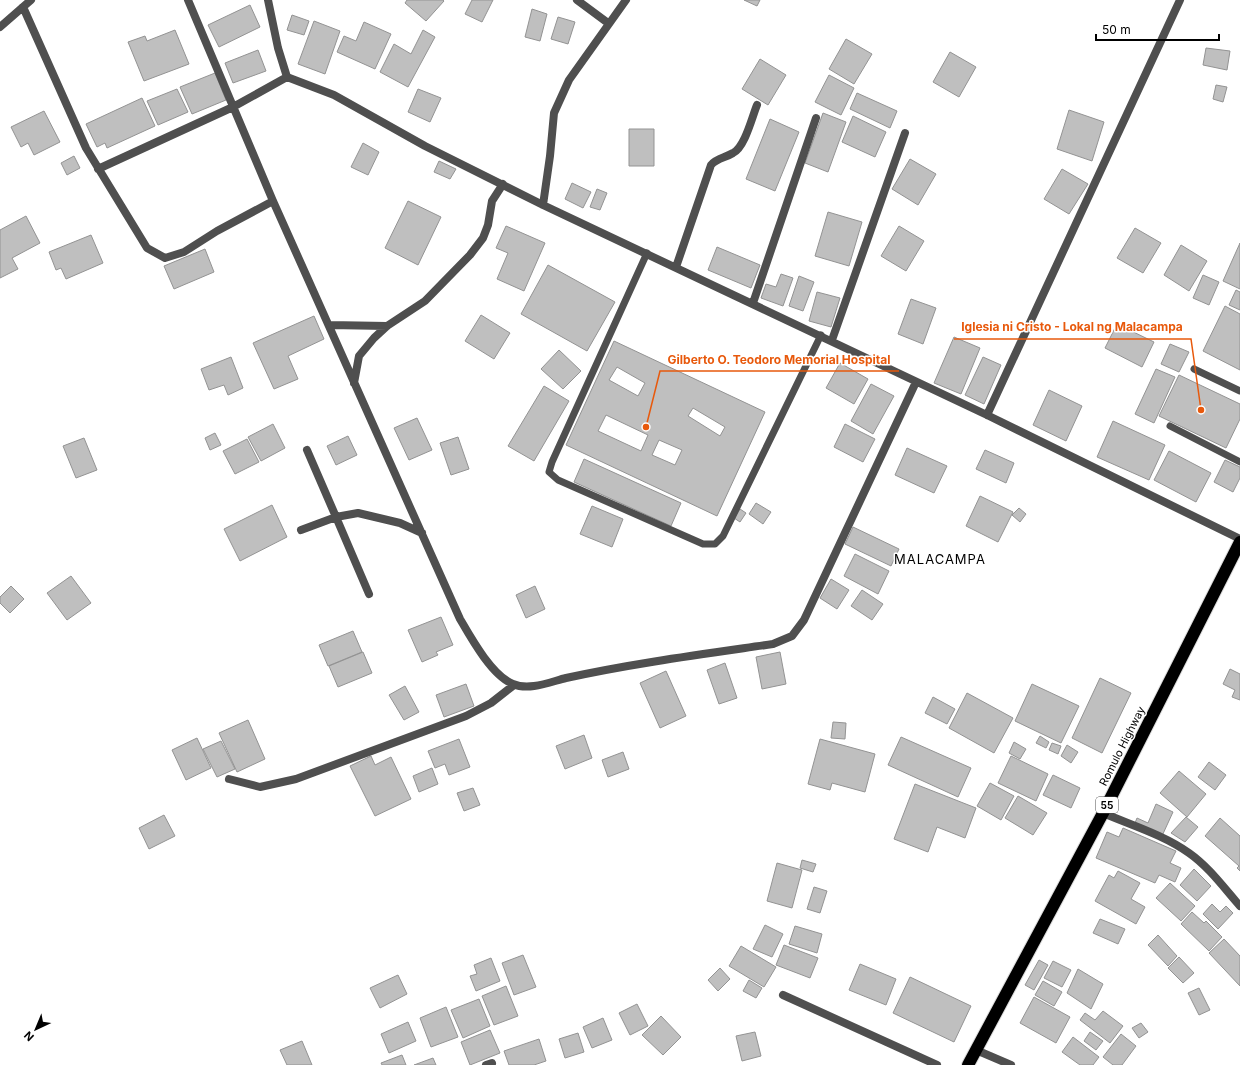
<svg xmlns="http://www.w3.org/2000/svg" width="1240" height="1065" viewBox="0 0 1240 1065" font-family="Inter,sans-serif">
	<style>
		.building { fill: #bfbfbf; stroke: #939393; fill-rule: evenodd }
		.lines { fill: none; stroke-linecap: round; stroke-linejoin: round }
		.highway-casing { stroke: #dbdbdb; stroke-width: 14 }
		.lane { stroke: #4f4f4f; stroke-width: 7 }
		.street { stroke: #4f4f4f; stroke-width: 8 }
		.highway { stroke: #000; stroke-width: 12 }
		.labels { text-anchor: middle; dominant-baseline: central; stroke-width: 3; stroke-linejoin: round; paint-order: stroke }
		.shield { fill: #fff; stroke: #4c4c4c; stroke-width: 1 }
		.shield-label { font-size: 10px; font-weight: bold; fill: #000 }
		.street-label { font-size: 11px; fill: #000; stroke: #fff }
		.quarter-label { font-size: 13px; letter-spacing: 1px; fill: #000; stroke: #fff }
		.leader { fill: none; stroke: #e8590c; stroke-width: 1.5 }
		.callout-dot { fill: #e8590c; stroke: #fff; stroke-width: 1.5 }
		.callout-label { font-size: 12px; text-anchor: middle; font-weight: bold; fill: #e8590c; stroke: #fff; stroke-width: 3; stroke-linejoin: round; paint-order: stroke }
	</style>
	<rect width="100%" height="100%" fill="#fff"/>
	<path class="building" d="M407,0H443L444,1L426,21L405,3Z
		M472,0H493L482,22L465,14Z
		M744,0H760L757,6Z
		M250,5L260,27L219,47L208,25Z
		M532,9L547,14L540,41L525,37Z
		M292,15L309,21L304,35L287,30Z
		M558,17L575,22L568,44L551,39Z
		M314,21L340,31L325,74L298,64Z
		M364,22L391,34L375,69L337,52L344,36L356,41Z
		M175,30L189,64L144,81L128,42L145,36L147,41Z
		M423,30L435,37L408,87L380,72L394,44L411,54Z
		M846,39L872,54L854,84L829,69Z
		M1206,48L1230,51L1227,70L1203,65Z
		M258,50L266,71L233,83L225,63Z
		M950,52L976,67L959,97L933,82Z
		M760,59L786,75L768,105L742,89Z
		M215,73L226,100L192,114L180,87Z
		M829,75L854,88L841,115L815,102Z
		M1216,85L1227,87L1223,102L1213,99Z
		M177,89L188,112L158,125L147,101Z
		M418,89L441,98L430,122L408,112Z
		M857,93L897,111L890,128L850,109Z
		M142,98L155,126L107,148L105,143L97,147L86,124Z
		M1069,110L1104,122L1092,161L1057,149Z
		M44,111L60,142L34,155L28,143L21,147L11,127Z
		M823,113L846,122L828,172L805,163Z
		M853,116L886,132L875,157L842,142Z
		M770,119L799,132L775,191L746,179Z
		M629,129H654V166H629Z
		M363,143L379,152L368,175L351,167Z
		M74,156L80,168L67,175L61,163Z
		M910,159L936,174L918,205L892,189Z
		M439,161L456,169L450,179L434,172Z
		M1062,169L1088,184L1069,214L1044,199Z
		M572,183L591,192L583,208L565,199Z
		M597,189L607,193L600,210L590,207Z
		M408,201L441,217L418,265L385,248Z
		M828,212L862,222L849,266L815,256Z
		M26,216L40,243L12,258L18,269L0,278V230Z
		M506,226L545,243L524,291L497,279L508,253L496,248Z
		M899,226L924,241L906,271L881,256Z
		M1135,228L1161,243L1143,273L1117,258Z
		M91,235L103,263L66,279L61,268L56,270L49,252Z
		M1240,243V289L1223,281Z
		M1181,245L1207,261L1189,291L1164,275Z
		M717,247L760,265L751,288L708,270Z
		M205,249L214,272L174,289L164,266Z
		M548,265L615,302L587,351L521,314Z
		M781,274L793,278L783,306L761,298L766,284L776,287Z
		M1203,275L1219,282L1209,305L1193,298Z
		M799,276L814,282L803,311L789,306Z
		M1236,290L1240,292V310L1229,305Z
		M817,292L840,298L831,327L809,321Z
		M911,299L936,308L923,344L898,334Z
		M1225,306L1240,314V370L1203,351Z
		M481,315L510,333L494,359L465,341Z
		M314,316L324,339L288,356L298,379L274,389L253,343Z
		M1117,324L1154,342L1142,367L1105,348Z
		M954,337L980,348L961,394L934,383Z
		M614,341L765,412L717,516L566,445ZM617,367L645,383L638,396L609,380ZM693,408L725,427L720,436L688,416ZM606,415L648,435L641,451L598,431ZM659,440L682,450L675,465L652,455Z
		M1170,344L1189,352L1179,372L1161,364Z
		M559,350L581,371L563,389L541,369Z
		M231,357L243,388L228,395L224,385L209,390L201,369Z
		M983,357L1001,365L984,404L965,395Z
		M840,363L868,379L854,404L826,388Z
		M1156,369L1175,377L1154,423L1135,414Z
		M1179,375L1240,404V419L1226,448L1159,416Z
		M871,384L894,396L873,434L851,421Z
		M544,386L569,401L534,461L508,446Z
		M1049,390L1082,406L1066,441L1033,425Z
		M417,418L432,450L409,460L394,428Z
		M1113,421L1165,445L1149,480L1097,457Z
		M273,424L285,448L261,461L248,437Z
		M845,424L875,439L863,462L834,447Z
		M215,433L221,445L210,450L205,438Z
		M348,436L357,455L336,465L327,446Z
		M458,437L469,469L451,475L440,443Z
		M84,438L97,470L76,478L63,446Z
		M247,439L259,462L235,474L223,451Z
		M907,448L947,466L934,493L895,475Z
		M985,450L1014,463L1006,483L976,469Z
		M1169,451L1211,473L1196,502L1154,480Z
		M584,459L681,503L671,526L574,482Z
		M1225,460L1240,467V478L1233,492L1214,482Z
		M980,496L1013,512L998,542L966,526Z
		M756,503L771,512L763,524L749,514Z
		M272,505L287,537L240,561L224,529Z
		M592,506L623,519L612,547L580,534Z
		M1019,508L1026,514L1020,522L1012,515Z
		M740,509L746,513L740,522L734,518Z
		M853,527L899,549L891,566L845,544Z
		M855,554L889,571L878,594L844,576Z
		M71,576L91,603L67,620L47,593Z
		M831,579L849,590L837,609L820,598Z
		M11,586L24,599L10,613L0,603V597Z
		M535,586L545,609L526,618L516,595Z
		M862,590L883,604L872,620L851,606Z
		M441,617L453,645L436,652L438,655L422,662L408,630Z
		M353,631L362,652L328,666L319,645Z
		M363,652L372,673L338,687L329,666Z
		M780,652L786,684L762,689L756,657Z
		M725,663L737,698L719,704L707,670Z
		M1230,669L1240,674V700L1232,697L1235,690L1223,684Z
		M666,671L686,716L660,728L640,683Z
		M1100,678L1131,693L1102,753L1072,738Z
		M466,684L474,706L444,717L436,695Z
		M1032,684L1079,706L1061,743L1015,721Z
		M405,686L419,712L404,720L389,695Z
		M967,693L1013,718L994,753L949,728Z
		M933,697L955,709L947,724L925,713Z
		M248,720L265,759L237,772L219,733Z
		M833,722L846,723L845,739L831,738Z
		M584,735L592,758L565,769L556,746Z
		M1040,736L1049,742L1046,748L1036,743Z
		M901,737L971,768L958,797L888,765Z
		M197,738L211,768L186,780L172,750Z
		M459,739L470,767L449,775L445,764L435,768L428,751Z
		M820,739L875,754L865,792L832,783L830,790L808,784Z
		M221,741L235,769L217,777L203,749Z
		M1014,742L1026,749L1020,759L1009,753Z
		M1052,743L1061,746L1058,754L1049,750Z
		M1067,745L1078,752L1071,763L1061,756Z
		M623,752L629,769L608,777L602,760Z
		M371,756L375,765L391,757L411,799L375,816L350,766Z
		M1011,756L1048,774L1036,801L998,783Z
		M1209,762L1226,775L1215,790L1198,777Z
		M432,768L438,784L419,792L413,776Z
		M1179,771L1206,794L1187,817L1160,793Z
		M1053,775L1080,788L1071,808L1043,795Z
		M990,783L1014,796L1001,820L977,806Z
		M915,784L976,808L965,838L937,827L928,852L894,839Z
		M473,788L480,805L464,811L457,793Z
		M1018,796L1047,813L1033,835L1005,818Z
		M1156,804L1173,812L1162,836L1135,823L1137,818L1148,823Z
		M164,815L175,836L149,849L139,828Z
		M1186,817L1198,827L1185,842L1171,833Z
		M1220,818L1240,836V871L1237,868L1239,866L1205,836Z
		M1123,828L1176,851L1170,863L1181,868L1175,882L1159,875L1155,883L1096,858L1107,832L1119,837Z
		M802,860L816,864L813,872L800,868Z
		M777,863L802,870L792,908L767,901Z
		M1194,869L1211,886L1197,901L1180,885Z
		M1118,871L1140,883L1131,899L1145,907L1136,924L1095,901L1109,875L1114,878Z
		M1170,883L1195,906L1181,921L1156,898Z
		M814,887L827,891L820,913L807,909Z
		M1212,904L1220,912L1226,906L1233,913L1218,929L1203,914Z
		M1192,912L1204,923L1206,921L1222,937L1209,951L1181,924Z
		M1100,919L1125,929L1118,944L1093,933Z
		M765,925L783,934L772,957L753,949Z
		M795,926L822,934L817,953L789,944Z
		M1158,935L1177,956L1168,966L1148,945Z
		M1224,939L1240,956V986L1209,953Z
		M784,945L818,958L810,978L776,965Z
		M741,946L776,967L764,987L729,966Z
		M523,955L536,987L514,995L502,963Z
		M1179,957L1194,973L1183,983L1168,968Z
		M491,958L500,981L476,991L470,976L477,974L474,965Z
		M1039,960L1048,965L1034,990L1025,985Z
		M1053,961L1071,970L1062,987L1044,978Z
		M860,964L896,979L886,1005L849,990Z
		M720,968L730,979L718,991L708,980Z
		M1078,969L1103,984L1091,1009L1067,993Z
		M398,975L407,994L380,1008L370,988Z
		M910,977L971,1006L954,1042L893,1013Z
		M749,980L762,988L756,998L743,991Z
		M1043,981L1062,992L1054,1006L1035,995Z
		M506,986L518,1016L494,1025L482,996Z
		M1199,988L1210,1010L1199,1015L1188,993Z
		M1034,997L1070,1017L1056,1043L1020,1023Z
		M479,999L490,1026L463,1038L451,1010Z
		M637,1004L648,1026L630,1035L619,1013Z
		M446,1007L458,1037L431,1047L420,1018Z
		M1103,1011L1123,1026L1110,1043L1080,1020L1085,1013L1095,1020Z
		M661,1016L681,1037L663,1055L642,1035Z
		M603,1018L612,1040L592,1048L583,1027Z
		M408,1022L416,1041L389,1053L381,1034Z
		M1141,1023L1148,1032L1139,1038L1132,1028Z
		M490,1030L500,1053L470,1065L461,1042Z
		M755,1032L761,1056L742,1061L736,1036Z
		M1090,1032L1103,1041L1096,1050L1084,1041Z
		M578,1033L584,1052L565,1058L559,1039Z
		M1121,1034L1136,1046L1122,1065H1113L1103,1057Z
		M1073,1037L1099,1057L1093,1065H1080L1062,1052Z
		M539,1039L546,1061L534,1065H509L504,1051Z
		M302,1041L312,1065H287L280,1050Z
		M402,1055L406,1065H382L381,1063Z
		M433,1058L436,1065H414Z"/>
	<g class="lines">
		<defs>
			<path id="highway" d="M968,1065L1103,813L1240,542"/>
		</defs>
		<use href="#highway" class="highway-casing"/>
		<path class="lane" d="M647,253L552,462L549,472L558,480L703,544H715L723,536L821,335
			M1194,369L1240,391
			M1170,426L1240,462"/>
		<path class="street" d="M188,0L273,201L460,619C471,638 492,676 513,684C529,691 550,682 566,678C635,663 704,654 773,644L792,636L804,620L916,382
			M268,0L278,48L287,77L334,95L425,146L543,205L987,415L1240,539
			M577,0L608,23
			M23,7L86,148L147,248L165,258L184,252L217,231L273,201
			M0,27L31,0
			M98,169L233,107L287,77
			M543,205L550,156L554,113L569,80L626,0
			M676,267L711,165C717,158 725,158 733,153C745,147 752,117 757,105
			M753,303L816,118
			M329,325L387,326
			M832,340L905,133
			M354,383L359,356L374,338L387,326L425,301L470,255L483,238L488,225L492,201L503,184
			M987,415L1180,0
			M301,530L336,517L307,450
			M369,594L336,517L358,513L400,523L422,533
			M229,779L260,787L296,779L466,716L491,703L514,685
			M1103,813C1131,825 1164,835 1189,853C1209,867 1224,888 1240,906
			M783,995L937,1065
			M976,1050L1011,1065
			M486,1065L492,1063"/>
		<use href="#highway" class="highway"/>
	</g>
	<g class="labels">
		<rect class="shield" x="1096" y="797" width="22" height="16" rx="3"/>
		<g class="shield-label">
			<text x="1107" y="805">55</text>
		</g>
		<g class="street-label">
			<text transform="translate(1122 746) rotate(-63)">Romulo Highway</text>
		</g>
		<g class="quarter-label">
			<text x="940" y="559">MALACAMPA</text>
		</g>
	</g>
	<path class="leader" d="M1201 410L1191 339H954M646 427L660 371H899"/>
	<g class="callout-dot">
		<circle cx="1201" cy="410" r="4"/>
		<circle cx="646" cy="427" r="4"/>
	</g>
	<g class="callout-label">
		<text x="1072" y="331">Iglesia ni Cristo - Lokal ng Malacampa</text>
		<text x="779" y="364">Gilberto O. Teodoro Memorial Hospital</text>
	</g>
	<g transform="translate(36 1029) rotate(224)" stroke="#ffffff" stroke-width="3" paint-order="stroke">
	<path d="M0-3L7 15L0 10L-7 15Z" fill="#000000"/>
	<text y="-6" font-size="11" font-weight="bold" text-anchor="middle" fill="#000000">N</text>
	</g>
	<path d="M1096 34v6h123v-6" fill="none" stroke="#000000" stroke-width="2"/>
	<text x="1102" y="34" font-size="12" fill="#000000" stroke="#ffffff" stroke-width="3" paint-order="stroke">50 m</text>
</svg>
